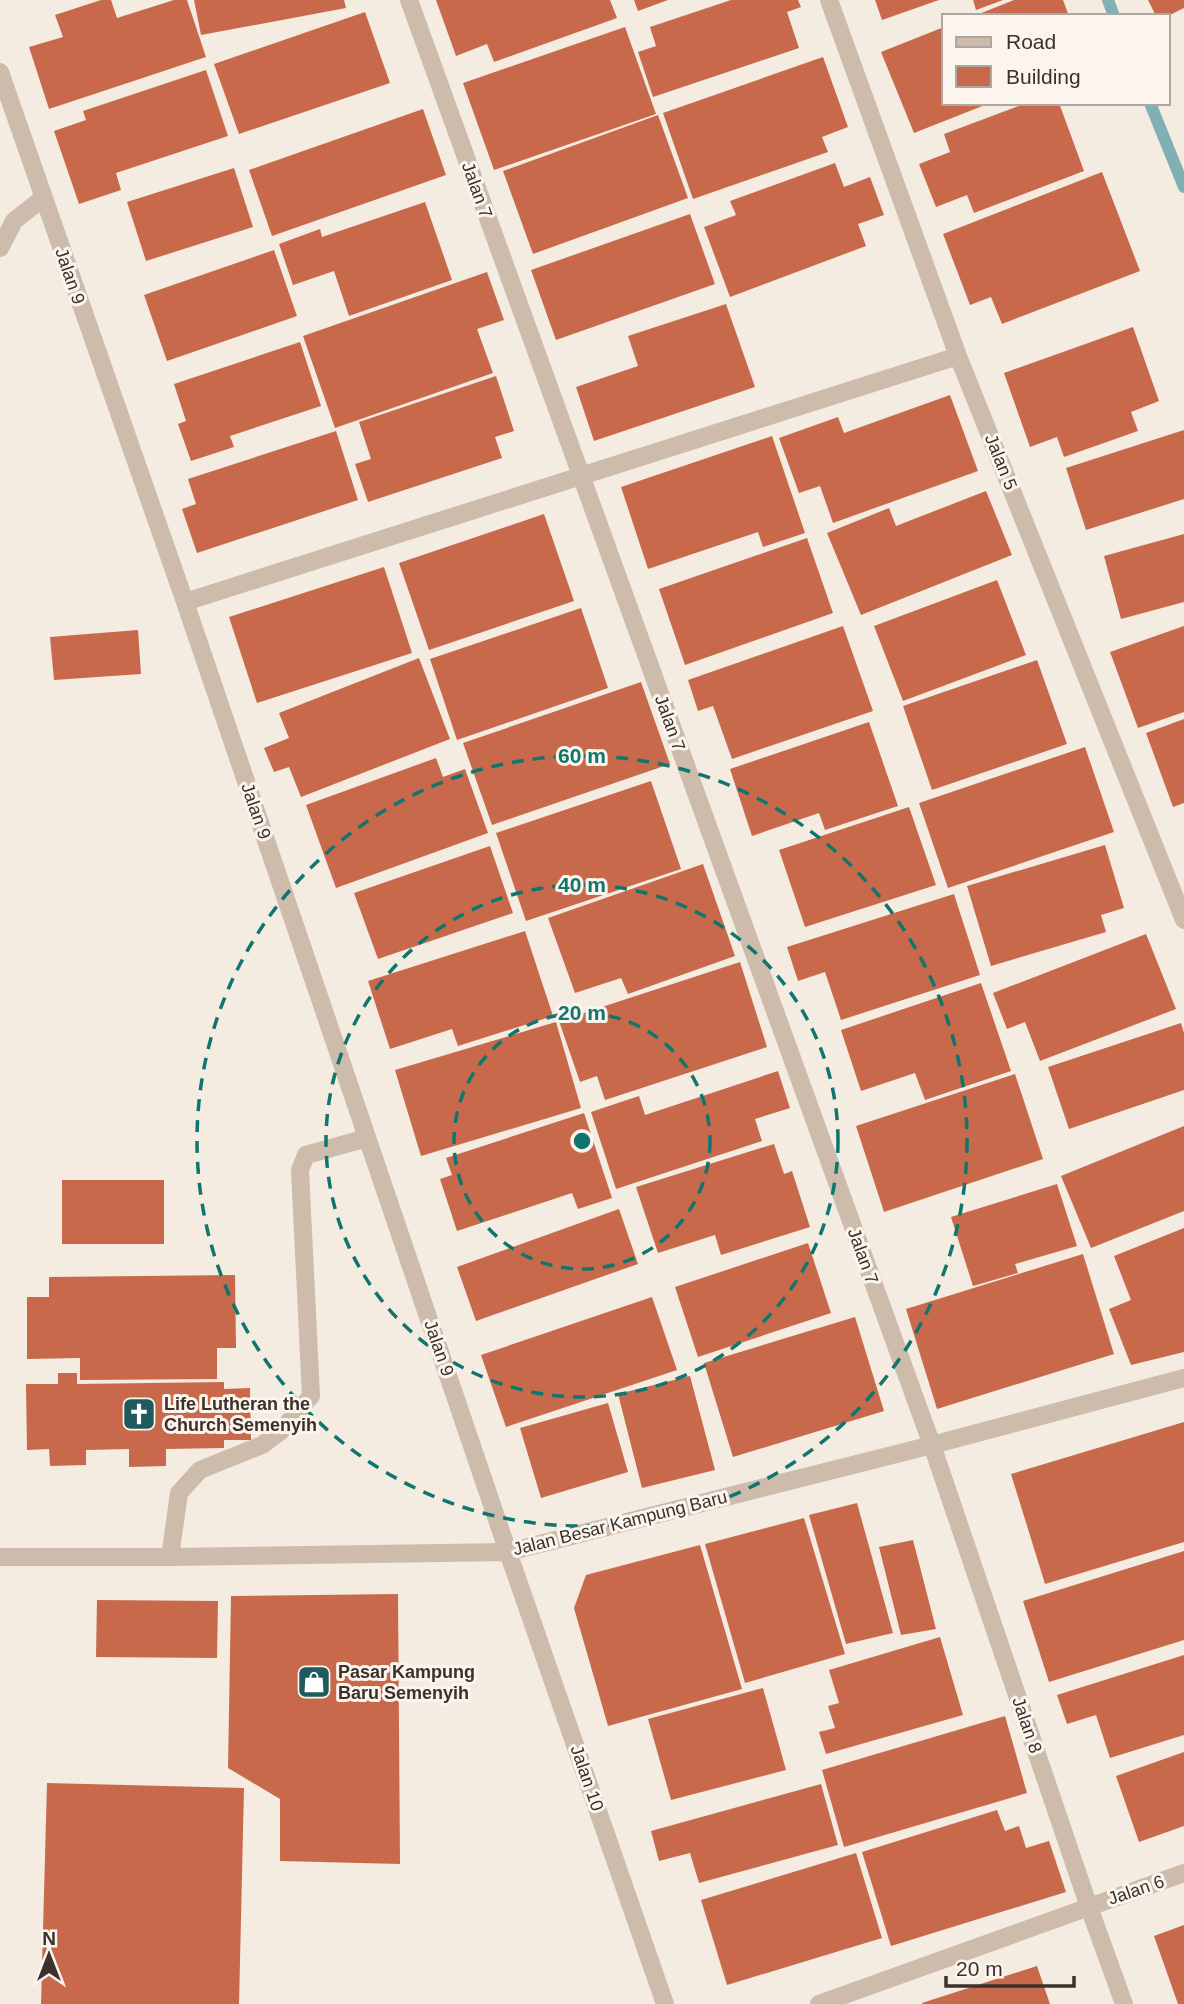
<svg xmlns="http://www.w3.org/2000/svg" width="1184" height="2004" viewBox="0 0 1184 2004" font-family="Arial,sans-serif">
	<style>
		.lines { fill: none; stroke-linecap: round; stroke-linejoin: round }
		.stream { stroke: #7fb0b2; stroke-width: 12 }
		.building { fill: #c8694b }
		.service { stroke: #cdbbac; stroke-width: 18 }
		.minor { stroke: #cdbbac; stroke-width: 18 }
		.ring { fill: none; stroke: #0f766e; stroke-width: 3.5; stroke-dasharray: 12 9 }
		.labels { text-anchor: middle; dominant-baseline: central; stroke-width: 6; stroke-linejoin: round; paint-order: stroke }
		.street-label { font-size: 18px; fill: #3b302b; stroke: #fbf5ee }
		.poi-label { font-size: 18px; font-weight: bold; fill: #3b302b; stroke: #fbf5ee; text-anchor: start }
		.centre { fill: #0f766e; stroke: #fbf5ee; stroke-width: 3.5 }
		.ring-label { font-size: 21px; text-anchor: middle; font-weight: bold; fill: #0f766e; stroke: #fbf5ee; stroke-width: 6; stroke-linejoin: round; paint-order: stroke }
	</style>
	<rect width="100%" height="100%" fill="#f4ebe1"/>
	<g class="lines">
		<path class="stream" d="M1108,0L1114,16
			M1150,103L1184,187"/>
	</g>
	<path class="building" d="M101,0H111L117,18L174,0H187L206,57L49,109L29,47L63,37L55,15Z
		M194,0H344L346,8L201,35Z
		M436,0H610L617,18L494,62L487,44L456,56Z
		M634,0H668L638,11Z
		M731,0H798L801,7L787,12L799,48L653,97L638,52L656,46L650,27Z
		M875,0H939L882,20Z
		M973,0H1003L976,10Z
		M1014,0H1063L1069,16H974Z
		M1148,0H1184V8L1168,16H1156Z
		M365,12L390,83L239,134L214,64Z
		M625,27L656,114L494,170L463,83Z
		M944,27V103H990L914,133L881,52Z
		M823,57L848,127L822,137L828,152L693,199L663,113Z
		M206,70L228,136L116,173L121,190L79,204L54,131L86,120L83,111Z
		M1027,103H1059L1084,171L974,213L967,195L936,207L919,164L950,152L944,134Z
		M423,109L446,175L272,236L249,170Z
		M658,115L688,198L533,254L503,171Z
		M835,163L844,187L870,177L884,215L858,224L866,246L730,297L704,227L736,215L730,201Z
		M234,168L253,227L146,261L127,202Z
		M1102,172L1140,271L1002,324L991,297L970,305L943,234Z
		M425,202L452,280L349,316L334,271L293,285L279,244L320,229L322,237Z
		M690,214L715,284L556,340L531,270Z
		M274,250L297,316L167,361L144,295Z
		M487,272L504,320L477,329L493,373L335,428L303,336Z
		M726,304L755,387L594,441L576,387L638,366L628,336Z
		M1133,327L1159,401L1131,412L1138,431L1064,457L1057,437L1030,447L1004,373Z
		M300,342L321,406L230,436L234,447L191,461L178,424L186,421L174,384Z
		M496,376L514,431L495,437L502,458L368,502L355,464L371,459L359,422Z
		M950,395L978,471L833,523L820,486L799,493L779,438L838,417L844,433Z
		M1184,430V499L1086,530L1066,468Z
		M336,431L358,500L197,553L182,509L196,504L188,479Z
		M772,436L805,533L763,547L758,532L648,569L621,487Z
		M986,491L1012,555L861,615L827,533L889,508L896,526Z
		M544,514L574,601L429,650L399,563Z
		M1184,534V602L1121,619L1104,556Z
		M807,538L833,613L685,665L659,589Z
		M384,567L412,653L257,703L229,617Z
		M997,580L1026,655L903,701L874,626Z
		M581,608L608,688L457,740L430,659Z
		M843,626L873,711L732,759L713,706L698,711L688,680Z
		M1184,626V712L1138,728L1110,652Z
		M138,630L141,674L54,680L50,637Z
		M419,658L450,739L301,797L289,767L274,772L264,748L289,738L279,713Z
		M1037,660L1067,744L932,790L903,706Z
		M641,682L670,764L492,825L463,743Z
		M1184,719V803L1173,807L1146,733Z
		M869,722L898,806L825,830L819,813L752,836L730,769Z
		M1085,747L1114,832L948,888L919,803Z
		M436,758L443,777L465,769L488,833L336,888L306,805Z
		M651,781L681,869L526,921L496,833Z
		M909,807L936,885L805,927L779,850Z
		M1105,845L1124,908L1101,915L1106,932L991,966L967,886Z
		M490,846L513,913L378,959L354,893Z
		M703,864L735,956L628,994L621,978L575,993L548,918Z
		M954,894L980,975L841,1020L825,972L798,981L787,947Z
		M525,931L553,1016L458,1046L452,1029L390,1049L368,981Z
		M1146,934L1176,1009L1040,1061L1025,1022L1007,1029L993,993Z
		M740,962L767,1047L605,1100L597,1076L580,1082L559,1021Z
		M981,983L1011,1071L925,1100L915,1073L861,1091L841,1030Z
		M556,1022L581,1108L421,1156L395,1070Z
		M1181,1023L1184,1033V1090L1069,1129L1048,1067Z
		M778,1071L790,1108L755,1119L762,1141L616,1189L591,1112L639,1096L645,1115Z
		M1015,1074L1043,1159L884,1212L856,1126Z
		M584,1113L612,1198L578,1209L572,1193L457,1231L440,1179L452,1175L446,1158Z
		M1184,1126V1211L1091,1248L1061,1176Z
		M774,1144L784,1174L792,1171L810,1227L721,1255L715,1235L658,1253L636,1187Z
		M62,1180H164V1244H62Z
		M1057,1184L1077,1246L1015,1264L1018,1273L973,1286L951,1217Z
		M619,1209L638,1264L476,1321L457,1267Z
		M1184,1228V1352L1131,1365L1109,1309L1131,1300L1114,1256Z
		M808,1243L831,1313L698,1357L675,1287Z
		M1083,1254L1114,1354L937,1409L906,1309Z
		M235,1275L236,1348H217V1379L80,1380V1358L27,1359V1297H49V1277Z
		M652,1297L677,1370L506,1427L481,1355Z
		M855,1317L884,1411L733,1457L704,1363Z
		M58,1373H77V1384L224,1382V1389L250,1388L251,1440H224V1448L166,1449V1466L129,1467V1449L86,1450V1465L50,1466L49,1449L27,1450L26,1384H58Z
		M690,1376L715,1470L642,1488L618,1394Z
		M608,1403L628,1472L541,1498L520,1428Z
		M1184,1422V1542L1045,1584L1011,1474Z
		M857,1503L893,1633L846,1644L809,1515Z
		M804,1518L845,1654L745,1683L705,1544Z
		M913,1540L936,1629L901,1635L879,1547Z
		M700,1545L742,1689L608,1726L574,1608L586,1575Z
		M1184,1551V1640L1049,1682L1023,1601Z
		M398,1594L400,1864L280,1861V1799L228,1768L231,1596Z
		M97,1600L218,1601L217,1658L96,1657Z
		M940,1637L963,1715L826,1754L819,1732L835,1728L828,1706L839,1703L829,1670Z
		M1184,1655V1735L1110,1758L1096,1715L1067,1724L1057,1695Z
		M763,1688L786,1770L671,1800L648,1719Z
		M1005,1716L1027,1793L844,1847L822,1770Z
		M1184,1752V1826L1139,1842L1116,1776Z
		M47,1783L244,1788L239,2004H41Z
		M821,1784L838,1845L699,1883L690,1853L659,1861L651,1831Z
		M997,1810L1005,1831L1019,1826L1026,1848L1049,1841L1066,1892L891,1946L862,1852Z
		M856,1853L882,1938L727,1985L701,1900Z
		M1184,1925V2004H1178L1154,1936Z
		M1037,1966L1050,2004H922V2003Z"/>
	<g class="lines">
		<path class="service" d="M170,1557L179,1493L200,1470L262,1445L281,1431L311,1396L300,1170L306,1155L367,1138"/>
		<path class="minor" d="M409,0L932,1445L1089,1907L1124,2004
			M829,0L958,356L1184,920
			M0,72L185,602L508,1552L665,2004
			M0,248L14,221L43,198
			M185,602L958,356
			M0,1557H170L508,1552L932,1445L1184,1378
			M819,2004L1184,1873"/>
	</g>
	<g class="ring">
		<circle cx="582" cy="1141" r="128"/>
		<circle cx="582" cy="1141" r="256"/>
		<circle cx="582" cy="1141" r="385"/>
	</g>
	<defs>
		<symbol id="church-square" viewBox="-11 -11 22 22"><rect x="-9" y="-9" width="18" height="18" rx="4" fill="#1f5a5e" stroke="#fbf5ee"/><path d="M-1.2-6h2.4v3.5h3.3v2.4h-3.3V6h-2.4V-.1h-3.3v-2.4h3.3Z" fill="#fff"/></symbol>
		<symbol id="shop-square" viewBox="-11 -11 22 22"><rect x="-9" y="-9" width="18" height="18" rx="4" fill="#1f5a5e" stroke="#fbf5ee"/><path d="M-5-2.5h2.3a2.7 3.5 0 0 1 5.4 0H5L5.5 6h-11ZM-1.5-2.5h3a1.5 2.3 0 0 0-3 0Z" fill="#fff"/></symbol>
	</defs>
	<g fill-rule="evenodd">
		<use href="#church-square" x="120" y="1395" width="38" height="38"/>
		<use href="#shop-square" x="295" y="1663" width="38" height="38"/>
	</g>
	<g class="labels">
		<g class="street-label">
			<text transform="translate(477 190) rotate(70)">Jalan 7</text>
			<text transform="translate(70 276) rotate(71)">Jalan 9</text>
			<text transform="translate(1001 462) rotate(68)">Jalan 5</text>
			<text transform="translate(670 723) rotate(70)">Jalan 7</text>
			<text transform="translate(256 811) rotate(71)">Jalan 9</text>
			<text transform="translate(863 1256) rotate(70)">Jalan 7</text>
			<text transform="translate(439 1348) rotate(71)">Jalan 9</text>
			<text transform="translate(620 1523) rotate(-14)">Jalan Besar Kampung Baru</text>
			<text transform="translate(1027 1725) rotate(71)">Jalan 8</text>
			<text transform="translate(587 1778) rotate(71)">Jalan 10</text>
			<text transform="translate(1136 1890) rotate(-19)">Jalan 6</text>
		</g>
		<g class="poi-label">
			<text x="164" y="1404">Life Lutheran the<tspan x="164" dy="21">Church Semenyih</tspan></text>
			<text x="338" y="1672">Pasar Kampung<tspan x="338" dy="21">Baru Semenyih</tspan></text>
		</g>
	</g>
	<circle cx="582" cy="1141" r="10" class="centre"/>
	<g class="ring-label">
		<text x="582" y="763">60 m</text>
		<text x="582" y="892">40 m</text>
		<text x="582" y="1020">20 m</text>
	</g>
	<rect x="942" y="14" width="228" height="91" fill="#fbf5ee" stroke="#aea6a0" stroke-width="2"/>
	<rect x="956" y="37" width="35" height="10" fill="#cdbbac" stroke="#aea6a0" stroke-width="2"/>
	<text x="1006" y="49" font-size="21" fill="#3b302b">Road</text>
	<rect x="956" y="66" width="35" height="21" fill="#c8694b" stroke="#aea6a0" stroke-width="2"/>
	<text x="1006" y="84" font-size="21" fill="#3b302b">Building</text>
	<g transform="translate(49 1955)" stroke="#fbf5ee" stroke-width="5" paint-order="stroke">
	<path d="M0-5L12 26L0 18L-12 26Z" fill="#3b302b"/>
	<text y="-10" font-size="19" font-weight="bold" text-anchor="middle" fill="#3b302b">N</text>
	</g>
	<path d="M946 1976v10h128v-10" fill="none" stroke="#3b302b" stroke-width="3.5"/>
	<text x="956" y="1976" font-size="21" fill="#3b302b" stroke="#fbf5ee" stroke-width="5" paint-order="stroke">20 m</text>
</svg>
